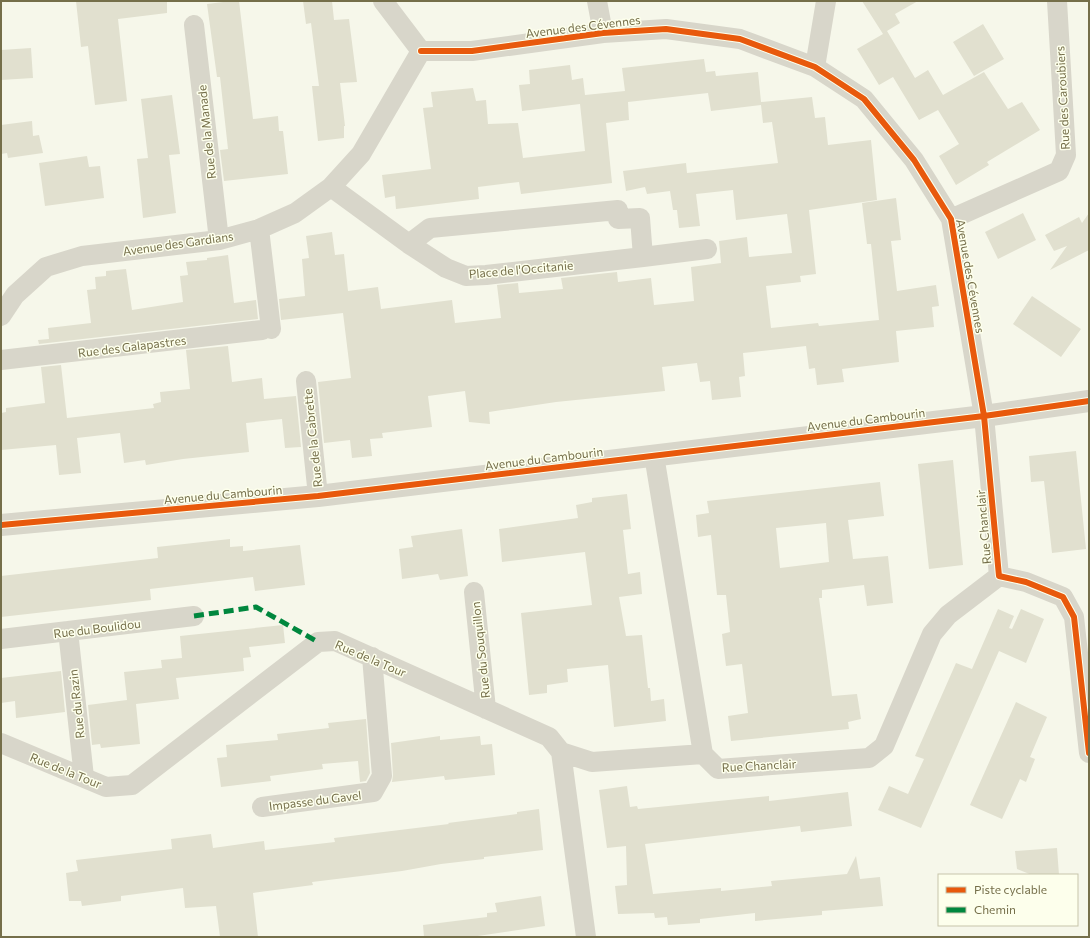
<svg xmlns="http://www.w3.org/2000/svg" width="1090" height="938" viewBox="0 0 1090 938" font-family="Commissioner,sans-serif">
	<style>
		.building { fill: #e1e0cf; fill-rule: evenodd }
		.lines { fill: none; stroke-linecap: round; stroke-linejoin: round }
		.minor { stroke: #d8d6ca; stroke-width: 20 }
		.tertiary { stroke: #d8d6ca; stroke-width: 22 }
		.quiet { stroke: #00873e; stroke-width: 5; stroke-dasharray: 10 5; stroke-linecap: butt }
		.cycleway-casing { stroke: #fdffec; stroke-width: 8 }
		.cycleway { stroke: #e8590c; stroke-width: 6 }
		.labels { text-anchor: middle; dominant-baseline: central; stroke-width: 3; stroke-linejoin: round; paint-order: stroke }
		.street-label { font-size: 12px; fill: #756f4a; stroke: #fdffec }
	</style>
	<rect width="100%" height="100%" fill="#f6f7ea"/>
	<path class="building" d="M76,1H167V13L118,19L127,101L95,105L88,46L81,47Z
		M231,1H239L253,119L278,116L279,131H283L288,174L224,181L220,150L228,149L220,77H217L207,4Z
		M303,1H332L334,20L349,19L357,82L340,83L345,126H344V138L318,141L312,86H319L311,23L306,24Z
		M862,1H918L895,14L900,23L887,31L915,78L928,70L943,95L984,72L1008,109L1022,102L1040,130L987,162L989,165L956,185L939,156L959,144L938,110L919,120L893,77L879,85L857,49L883,34Z
		M983,24L1004,59L974,76L953,42Z
		M31,48L33,78L1,80V50Z
		M704,59L706,72L715,71L716,76L758,72L761,102L812,97L815,118L825,117L828,145L871,140L877,200L809,210L816,274L800,276L801,282L766,286L771,328L818,323L819,326L879,320L871,244H867L862,203L896,198L901,240L891,241L897,291L936,285L939,306L932,307L934,327L896,331L899,362L842,369L844,382L817,385L815,368L809,369L806,346L743,353L745,376L739,377L741,397L712,400L710,381L700,382L697,363L662,367L665,391L556,402L489,412L490,424L469,422L465,391L428,396L432,427L382,433L383,438L370,439L372,456L352,458L350,440L324,443L318,382L351,378L343,313L281,320L279,299L305,296L302,259L309,258L306,236L332,232L335,255L344,254L348,291L378,287L381,309L452,300L455,323L501,318L497,285L518,283L519,293L563,289L561,278L617,272L618,282L651,278L654,305L694,301L691,267L721,263L719,241L747,237L749,257L792,253L787,214L736,220L733,190L696,194L700,226L679,228L677,210H673L670,191L647,194L645,187L626,191L623,171L686,163L687,173L778,163L772,122L763,123L761,105L711,111L708,93L628,102L629,120L606,123L612,183L521,194L519,182L478,187L479,199L396,209L395,196L385,198L382,175L431,169L423,108L433,107L431,92L473,88L476,101L486,100L488,124L518,123L523,158L585,151L580,104L522,111L519,85L530,84L529,70L570,65L572,80L583,78L585,95L625,91L622,68Z
		M172,95L180,154L169,155L176,213L143,218L137,159L148,158L141,99Z
		M32,121L33,136L39,135L43,153L8,158L7,153L1,154V125Z
		M87,156L89,167L100,166L104,198L45,206L39,163Z
		M1023,213L1036,240L998,259L985,232Z
		M1089,213V250L1050,270L1067,246L1054,251L1045,235L1079,217L1082,223Z
		M228,255L234,303L256,300L258,319L39,344L38,340L49,339L48,328L91,323L87,290L96,289L95,277L106,276V271L126,269L132,310L183,302L180,276L188,275L186,262L207,260V258Z
		M1032,296L1081,329L1061,357L1013,324Z
		M228,346L232,382L262,378L264,399L296,396L301,447L285,448L282,419L246,423L249,452L183,459L146,465L145,460L124,463L120,433L77,438L81,473L59,475L56,445L1,450V413L6,412V408L45,403L41,367L61,365L67,418L154,408L153,404L161,402L160,392L190,389L186,350Z
		M1076,451L1086,549L1052,553L1044,481L1031,482L1029,456Z
		M953,460L963,565L929,569L918,464Z
		M880,482L884,516L848,520L853,559L888,556L893,603L867,606L864,585L822,590V598H819L832,696L857,694L861,719L848,722L849,729L731,741L728,716L748,713L742,664L726,666L722,634L730,632L726,595H717L711,535L698,537L696,515L709,513L707,501ZM826,523L829,562L780,568L776,528Z
		M627,494L631,529L623,530L628,574L640,572L642,594L619,597L626,636L642,635L648,688H650L651,701L664,699L666,721L614,727L608,665L567,669L568,682L547,685V693L529,695L521,613L592,605L585,552L502,562L499,529L578,518L576,505L592,502V498Z
		M462,529L468,576L440,580L438,574L402,579L399,549L413,547L411,536Z
		M230,539V547L243,546V551L300,545L305,585L255,591L253,577L150,589L151,600L1,617V576L158,558L157,547Z
		M998,609L1014,616L1009,628L1012,629L1021,609L1044,619L1026,663L999,651L921,828L878,810L889,786L908,794L924,759L915,756L956,663L972,669Z
		M283,625L285,643L249,647L251,657L243,658L244,671L176,678L179,699L136,704L140,744L101,748L100,744L92,745L88,705L127,700L124,672L162,668L161,660L182,658L180,636Z
		M61,671L65,712L16,718L15,701L1,703V678Z
		M1016,702L1047,717L1030,757L1035,759L1026,782L1020,779L1002,819L970,805Z
		M366,719L370,773L366,781L360,782L358,761L322,764L323,769L270,776L271,781L221,787L217,758L227,757L226,745L278,740L277,734L329,728L328,723Z
		M440,736V740L480,736L481,745L492,744L495,775L445,780L444,776L392,782L393,775L391,743Z
		M627,786L630,807L637,806L638,809L769,796V801L848,792L852,826L801,832L800,826L645,844L653,894L721,888V891L772,886L771,881L847,874L856,856L860,879L880,877L883,906L822,911V915L755,921V913L700,919V923L668,925L667,917L655,918L654,913L618,914L615,886L627,885L626,846L607,848L599,790Z
		M539,809L543,850L484,857V859L441,864L402,871L312,882L313,885L253,893L258,937H220L216,906L185,908L183,888L121,896V901L82,906L81,901H69L66,873L78,871L76,860L172,849L171,839L211,834L213,848L264,841L265,850L335,842L334,838L449,824L448,823L517,814V812Z
		M1057,848L1059,875H1032L1017,869L1015,851Z
		M541,896L545,926L471,937H424L423,925L487,917V913L497,912L495,903Z"/>
	<g class="lines">
		<path class="minor" d="M597,1L603,33
			M194,25L219,240
			M421,51H472L603,33L666,29L740,39L815,67L864,99L914,160L951,219L984,416L999,576L1026,582L1063,597L1074,617L1089,753
			M815,67L826,1
			M331,187L409,244
			M618,210V219L640,218L643,257L486,275L466,276L446,268L409,244L430,228Z
			M951,219L1059,171L1066,155L1057,1
			M259,229L271,329
			M643,257L707,249
			M1,316L15,295L46,267L82,256L219,240L259,229L295,213L331,187L361,154L421,51L383,1
			M1,360L262,330
			M306,381L318,496
			M654,455L703,754L718,769L869,758L884,746L932,634L948,615L999,576
			M474,592L486,709
			M68,631L84,777
			M1,639L194,616
			M1,743L106,787L132,785L318,642L335,641L549,737L561,752L592,762L703,754
			M561,752L586,937
			M262,807L373,792L382,776L372,657"/>
		<path class="tertiary" d="M1,525L318,496L984,416L1089,401"/>
		<path class="quiet" d="M194,616L256,607L318,642"/>
		<defs>
			<path id="cycleway" d="M421,51H472L603,33L666,29L740,39L815,67L864,99L914,160L951,219L984,416L999,576L1026,582L1063,597L1074,617L1089,753
				M1,525L318,496L984,416L1089,401"/>
		</defs>
		<use href="#cycleway" class="cycleway-casing"/>
		<use href="#cycleway" class="cycleway"/>
	</g>
	<g class="labels">
		<g class="street-label">
			<text transform="translate(583 26) rotate(-7)">Avenue des Cévennes</text>
			<text transform="translate(1062 98) rotate(-93)">Rue des Caroubiers</text>
			<text transform="translate(206 132) rotate(-96)">Rue de la Manade</text>
			<text transform="translate(178 243) rotate(-8)">Avenue des Gardians</text>
			<text transform="translate(521 269) rotate(-5)">Place de l'Occitanie</text>
			<text transform="translate(971 276) rotate(80)">Avenue des Cévennes</text>
			<text transform="translate(132 346) rotate(-7)">Rue des Galapastres</text>
			<text transform="translate(866 419) rotate(-7)">Avenue du Cambourin</text>
			<text transform="translate(312 438) rotate(-96)">Rue de la Cabrette</text>
			<text transform="translate(544 458) rotate(-7)">Avenue du Cambourin</text>
			<text transform="translate(223 494) rotate(-5)">Avenue du Cambourin</text>
			<text transform="translate(983 527) rotate(-95)">Rue Chanclair</text>
			<text transform="translate(97 628) rotate(-7)">Rue du Boulidou</text>
			<text transform="translate(480 650) rotate(-96)">Rue du Souquillon</text>
			<text transform="translate(371 658) rotate(23)">Rue de la Tour</text>
			<text transform="translate(76 704) rotate(-96)">Rue du Razin</text>
			<text transform="translate(759 765) rotate(-3)">Rue Chanclair</text>
			<text transform="translate(66 770) rotate(22)">Rue de la Tour</text>
			<text transform="translate(315 800) rotate(-7)">Impasse du Gavel</text>
		</g>
	</g>
	<rect width="1090" height="938" fill="none" stroke="#756f4a" stroke-width="4"/>
	<rect x="938" y="874" width="140" height="52" fill="#fdffec" stroke="#c7c5ab"/>
	<rect x="946" y="887" width="20" height="6" fill="#e8590c" stroke="#c7c5ab"/>
	<text x="974" y="894" font-size="12" fill="#756f4a">Piste cyclable</text>
	<rect x="946" y="907" width="20" height="6" fill="#00873e" stroke="#c7c5ab"/>
	<text x="974" y="914" font-size="12" fill="#756f4a">Chemin</text>
</svg>
